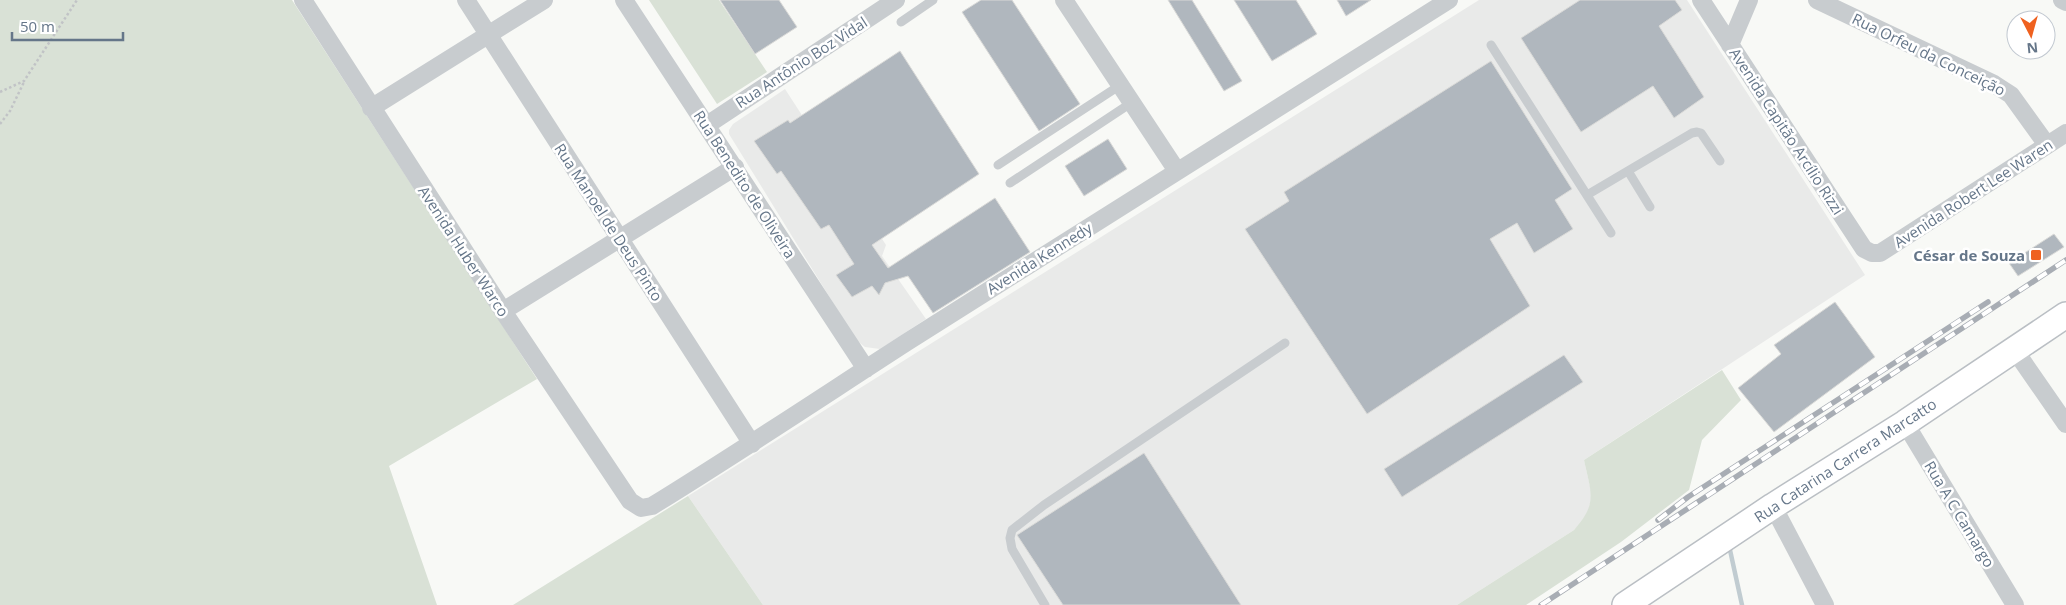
<svg xmlns="http://www.w3.org/2000/svg" width="2066" height="605" viewBox="0 0 2066 605" font-family="'Open Sans',sans-serif">
	<style>
		.built { fill: #e9eae9 }
		.green { fill: #d9e1d6 }
		.lines { fill: none; stroke-linecap: round; stroke-linejoin: round }
		.stream { stroke: #c1ccd1; stroke-width: 4.5 }
		.building { fill: #b0b7be; stroke: #dadad8 }
		.secondary-casing { stroke: #babfc4; stroke-width: 28 }
		.path { stroke: #c1c3c6; stroke-width: 2.5; stroke-dasharray: 2.5 2.5; stroke-linecap: butt }
		.lane { stroke: #c8cccf; stroke-width: 9 }
		.street { stroke: #c8cccf; stroke-width: 18 }
		.secondary { stroke: #fff; stroke-width: 25 }
		.rail-casing { stroke: #a8adb4; stroke-width: 5.5 }
		.rail { stroke: #fff; stroke-width: 4; stroke-dasharray: 11; stroke-linecap: butt }
		.poi-dot { fill: #ef611f; stroke: #fff; stroke-width: 2 }
		.labels { text-anchor: middle; dominant-baseline: central; stroke-width: 5; stroke-linejoin: round; paint-order: stroke }
		.street-label { font-size: 15px; fill: #657689; stroke: #fff }
		.poi-label { font-size: 15px; font-weight: bold; fill: #657689; stroke: #fff; text-anchor: end }
	</style>
	<rect width="100%" height="100%" fill="#f8f9f6"/>
	<path class="built" d="M1479,0H1687L1865,275L1584,460L1592,495L1587,516L1574,530L1457,605H763L688,496Z
		M785,89L886,245L882,256L926,319L880,349L865,347L856,340L729,134V130L733,124Z"/>
	<path class="green" d="M0,0H292L537,379L389,466L437,605H0Z
		M649,0H719L767,72L717,104Z
		M1722,370L1741,400L1702,440L1689,490L1621,542L1526,605H1457L1574,530C1598,503 1591,493 1584,460Z
		M688,496L763,605H513Z"/>
	<g class="lines">
		<path class="stream" d="M1730,550L1742,605"/>
	</g>
	<path class="building" d="M720,0H779L797,27L755,54Z
		M981,0H1012L1080,104L1039,131L962,12Z
		M1168,0H1192L1242,81L1224,91Z
		M1234,0H1296L1317,34L1272,61Z
		M1337,0H1371L1346,16Z
		M1580,0H1675L1682,10L1659,26L1704,97L1674,118L1653,86L1581,132L1521,38Z
		M900,51L979,174L872,245L888,268L995,198L1030,252L933,313L908,276L885,283L879,295L872,286L852,297L836,275L854,264L829,225L821,229L781,171L777,174L754,141L788,120L790,123Z
		M1491,61L1572,189L1555,200L1573,229L1534,253L1517,223L1490,239L1530,306L1367,414L1245,229L1289,201L1284,192Z
		M1108,139L1127,169L1084,196L1065,166Z
		M2054,234L2064,247L2018,276L2009,263Z
		M1835,302L1875,357L1774,432L1738,388L1781,354L1774,345Z
		M1564,355L1583,382L1402,497L1384,469Z
		M1144,453L1241,605H1063L1017,535Z"/>
	<g class="lines">
		<defs>
			<path id="secondary" d="M1625,605L1773,506L1905,423L2066,315"/>
		</defs>
		<use href="#secondary" class="secondary-casing"/>
		<path class="path" d="M0,92L24,81L77,0
			M0,124L10,111L24,82"/>
		<path class="lane" d="M901,22L933,0
			M1491,45L1611,233
			M998,165L1119,86
			M1628,171L1650,207
			M1010,183L1131,103
			M1587,195L1692,133L1697,132L1701,133L1720,161
			M1045,605L1012,549L1010,538L1012,530L1044,505L1285,343"/>
		<path class="street" d="M303,0L503,311L630,501L641,508L652,506C738,453 822,397 907,342C1088,228 1268,114 1449,0
			M466,0L752,444
			M624,0L866,369
			M1064,0L1177,171
			M1701,0L1864,249L1872,253H1880L2066,133
			M1817,0L1994,84L2011,95L2047,145
			M2062,0L2066,2
			M1730,45L1749,0
			M371,108L544,0
			M707,125L896,0
			M503,311L735,167
			M2014,349L2066,424
			M1905,423L2015,605
			M1773,506L1825,605"/>
		<use href="#secondary" class="secondary"/>
		<defs>
			<path id="rail" d="M1658,520L1688,497L1988,302
				M1541,605L2066,260"/>
		</defs>
		<use href="#rail" class="rail-casing"/>
		<use href="#rail" class="rail"/>
	</g>
	<rect class="poi-dot" x="2030" y="249" width="12" height="12" rx="2.5"/>
	<g class="labels">
		<g class="street-label">
			<text transform="translate(1929 54) rotate(26)">Rua Orfeu da Conceição</text>
			<text transform="translate(801 62) rotate(-33)">Rua Antônio Boz Vidal</text>
			<text transform="translate(1787 131) rotate(57)">Avenida Capitão Arcílio Rizzi</text>
			<text transform="translate(745 184) rotate(57)">Rua Benedito de Oliveira</text>
			<text transform="translate(1973 193) rotate(-33)">Avenida Robert Lee Waren</text>
			<text transform="translate(609 222) rotate(57)">Rua Manoel de Deus Pinto</text>
			<text transform="translate(464 251) rotate(57)">Avenida Huber Warco</text>
			<text transform="translate(1039 258) rotate(-32)">Avenida Kennedy</text>
			<text transform="translate(1845 460) rotate(-33)">Rua Catarina Carrera Marcatto</text>
			<text transform="translate(1960 514) rotate(59)">Rua A C Camargo</text>
		</g>
		<g class="poi-label">
			<text x="2025" y="255">César de Souza</text>
		</g>
	</g>
	<g transform="translate(2031 35) rotate(174)"><circle r="24" fill="#ffffff" stroke="#c1c8d0"/>
	<path d="M0-4L9 19L0 12L-9 19Z" fill="#ef611f"/>
	<text y="-8" font-size="14" font-weight="bold" text-anchor="middle" fill="#657689">N</text>
	</g>
	<path d="M12 32v8h111v-8" fill="none" stroke="#657689" stroke-width="2.5"/>
	<text x="20" y="32" font-size="15" fill="#657689" stroke="#ffffff" stroke-width="4" paint-order="stroke">50 m</text>
</svg>
